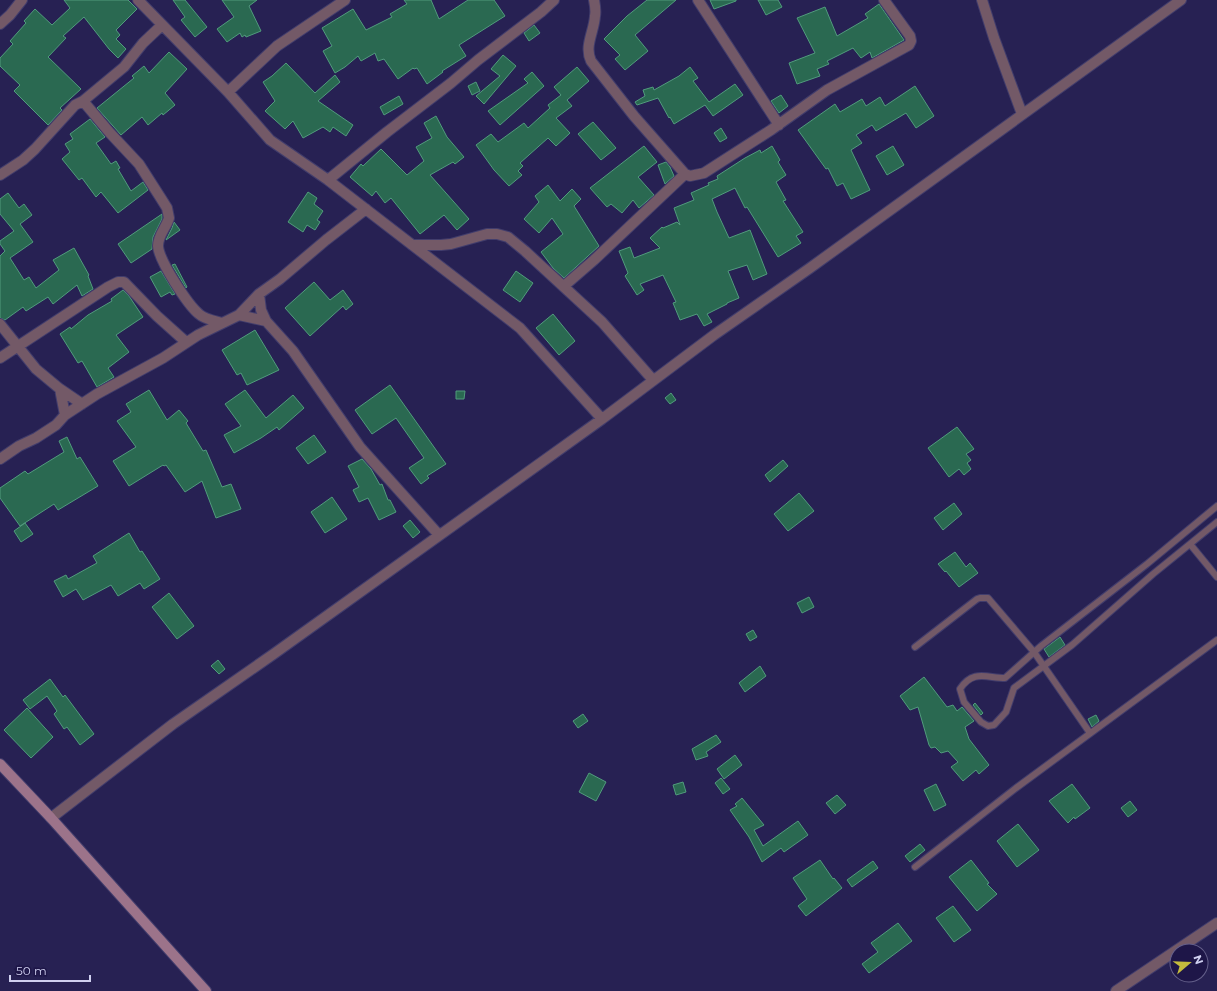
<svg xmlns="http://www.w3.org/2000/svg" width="1217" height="991" viewBox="0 0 1217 991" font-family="Montserrat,sans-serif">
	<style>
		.building { fill: #2a6951; stroke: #519b7d }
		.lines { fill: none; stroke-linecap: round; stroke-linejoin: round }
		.lane-casing { stroke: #423d6c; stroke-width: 8 }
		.street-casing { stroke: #423d6c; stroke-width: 12 }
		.secondary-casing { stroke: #423d6c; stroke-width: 12 }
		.lane { stroke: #735967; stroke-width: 6 }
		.street { stroke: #735967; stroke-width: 10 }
		.secondary { stroke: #9c738a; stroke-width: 10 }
	</style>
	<rect width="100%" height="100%" fill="#272153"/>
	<path class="building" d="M64,0H128L137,9L116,30L120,35L116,39L126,49L118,58L109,49L84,17L63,36L66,38L48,57L81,89L60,108L62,110L48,125L14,91L20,85L0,66V58L13,44L10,41L26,23L24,21L35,9L52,25L70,8Z
		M173,0H185L207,27L195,37L181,20L185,17Z
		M222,0H257L249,6L261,31L246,37L245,35L242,37L240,33L227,42L217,29L234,17Z
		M404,0H431L439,19L468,0H494L505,16L459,45L466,56L442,71L443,72L427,84L417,68L414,69L413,68L398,79L384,59L378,61L375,53L361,61L358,56L345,67L335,73L323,51L332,46L322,28L353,9L366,30L392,17L390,14L407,4Z
		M647,0H676L635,35L648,51L625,70L615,59L620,55L604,39L627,16Z
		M710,0H736V1L714,9Z
		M758,0H778L782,7L766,15Z
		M879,4L904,40L872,58L870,52L861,58L853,48L827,61L829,64L817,69L820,76L797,84L789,63L815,53L797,18L825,7L837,36L868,18L865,14Z
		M534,25L540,33L529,41L524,33Z
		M169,52L187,69L165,93L175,105L163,115L162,113L148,125L142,117L121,135L97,108L134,78L132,76L144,66L149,73Z
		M503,55L516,66L484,104L476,96L500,76L491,69Z
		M286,63L315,93L335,75L340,82L318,101L353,125L346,136L333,127L330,132L323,127L303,138L293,121L285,129L265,111L275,101L263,82L272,76Z
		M577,67L589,81L567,100L572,106L556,118L570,133L556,146L548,138L520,163L523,166L518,171L522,175L509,186L494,170L476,145L491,134L498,142L524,123L528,128L550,108L548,105L561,95L554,87Z
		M690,67L698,78L693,81L709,102L735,84L743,95L713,116L705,105L674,124L670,117L669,118L658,98L637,105L635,102L645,96L643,90L653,87L654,90L679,76Z
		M532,72L544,86L500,125L488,111L528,83L524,79Z
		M476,82L480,91L472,95L468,86Z
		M915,86L934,116L916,128L906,113L876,131L872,125L856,135L862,143L851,150L870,190L851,199L843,183L837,186L828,168L826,169L798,130L835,104L840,112L862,99L866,106L880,97L885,106Z
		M781,95L788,106L779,113L771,101Z
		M399,96L403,104L384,115L380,107Z
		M436,116L447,137L464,157L455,164L453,162L430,175L469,219L457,230L444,215L420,234L391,198L385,203L376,191L372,196L350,177L361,164L363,166L381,149L407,175L424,161L416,147L432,138L424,123Z
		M90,119L105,137L96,143L111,164L116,161L120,168L118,169L131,191L143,182L148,190L118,213L101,192L96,197L82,178L79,180L62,159L70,152L65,144L73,139L70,134Z
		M593,122L616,148L601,160L578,134Z
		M721,128L727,138L720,142L714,133Z
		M644,146L657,162L638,177L654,195L639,208L633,200L622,213L611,204L607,207L590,188Z
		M772,146L780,160L778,162L786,175L776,182L786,200L783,201L803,232L796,236L801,243L778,257L747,207L745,208L735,188L712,199L717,212L729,238L750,230L767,274L753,280L747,265L728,271L739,298L727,303V304L707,314L712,322L704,326L697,314L680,320L673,303L676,302L663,275L640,284L644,290L637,295L625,276L628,273L619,251L630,247L634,258L660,248L650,238L662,227L663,228L677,222L680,225L674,208L694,200L691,193L709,185L708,183L718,179L717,176L745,158L760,150L761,153Z
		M893,146L904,165L887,175L876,156Z
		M666,162L670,167L674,176L665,184L658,165Z
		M548,185L560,201L572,189L581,199L574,206L599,246L564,278L553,268L541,252L563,234L552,218L539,233L524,219L539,202L535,196Z
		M308,192L317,198L314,204L323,211L317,220L320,222L315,230L307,225L303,232L288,222Z
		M8,193L19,208L24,204L32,215L20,224L33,242L10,258L24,280L29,277L36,288L59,270L53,260L74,248L89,275L88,276L93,289L82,296L77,285L53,304L48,297L26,311L23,307L5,320L0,318V256L5,251L0,244V241L14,231L0,214V199Z
		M162,214V219L153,237L152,249L131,263L118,244Z
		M174,222L180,230L166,240L172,228Z
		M175,264L187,287L186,288L172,265Z
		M161,271L175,294L172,295L170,292L161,297L150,277Z
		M516,271L533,283L520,302L503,290Z
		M314,282L330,300L343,290L353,304L346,310L343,306L310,336L285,308Z
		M123,290L129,296L143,317L116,335L129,352L108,368L114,377L97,387L82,361L78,363L60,334L70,327L71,329L88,315L112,301L111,299Z
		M553,314L575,341L559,355L536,328Z
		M255,330L279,370L247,385L241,373L237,375L222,350Z
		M390,385L446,464L427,476L429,478L421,484L409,468L424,458L396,418L372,434L355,410Z
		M149,390L167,420L179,410L188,421L186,423L203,451L206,450L222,487L231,484L241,509L216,518L202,481L185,492L166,465L164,466L163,465L129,486L113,461L136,447L117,421L131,412L126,404Z
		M245,390L266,418L293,395L304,408L279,430L277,427L261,438L234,453L224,435L241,426L225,404Z
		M456,391H465L464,399H456Z
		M671,393L676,400L670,404L665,398Z
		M957,427L974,449L966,454L971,460L967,463L971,469L964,475L959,469L949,477L928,448Z
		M314,435L326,452L308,464L296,448Z
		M67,437L77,459L80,457L98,486L58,510L54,504L20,526L0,498V488L25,471L28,474L64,452L59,441Z
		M362,459L371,469L380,485L382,484L388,500H390L396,512L379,520L368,498L359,502L353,490L359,487L348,466Z
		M783,460L788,466L770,482L765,475Z
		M799,493L814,511L788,531L774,514Z
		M332,497L347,519L325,533L311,512Z
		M954,503L962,514L943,530L934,518Z
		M410,520L420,532L413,538L403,526Z
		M25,523L33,534L21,542L14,531Z
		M129,533L140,552L142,551L160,579L144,589L140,583L118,596L111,585L83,600L76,589L63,597L54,581L66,575L68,579L97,563L93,556Z
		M955,552L966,567L970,563L978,573L959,587L946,571L945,572L938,564Z
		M169,593L194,626L177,639L152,607Z
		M809,597L814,607L802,613L797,603Z
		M753,630L757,637L750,641L746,634Z
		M1060,637L1065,645L1049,657L1044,649Z
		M218,660L225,669L219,674L211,666Z
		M760,666L766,676L745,692L739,683Z
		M924,677L947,707L953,705L957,711L962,707L974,721L965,727L969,739L989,765L979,774L976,770L963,781L951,767L958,762L948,751L941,753L935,747L931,748L929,745L918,707L910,710L900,696Z
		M50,679L63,697L65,695L94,734L80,745L67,727L64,729L54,714L57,711L47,696L30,709L23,700Z
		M975,703L983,713L981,715L973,705Z
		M27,708L53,737L31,758L4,730Z
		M583,714L588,721L578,728L573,721Z
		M1096,715L1099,721L1092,727L1088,719Z
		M716,735L721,742L706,752L708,756L696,760L692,749Z
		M735,755L742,765L724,779L717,769Z
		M589,773L606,782L596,801L579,792Z
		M721,778L730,789L723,794L715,783Z
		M683,782L686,792L676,795L673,785Z
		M936,784L946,805L934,811L924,790Z
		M1072,784L1090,808L1075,819L1074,817L1068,823L1049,801Z
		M837,795L846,805L835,814L826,803Z
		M742,798L764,825L754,830L763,846L798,821L808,835L784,852L781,848L762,862L749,837L730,810L737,806L735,804Z
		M1130,801L1137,810L1128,817L1121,808Z
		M1018,824L1039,850L1017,867L997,841Z
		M920,844L925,850L910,862L905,856Z
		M820,860L833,879L834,878L842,888L806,916L798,906L807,899L793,878Z
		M971,860L989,883L987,884L997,894L977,911L949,877Z
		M873,861L878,868L852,887L847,880Z
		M953,906L971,930L954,942L936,918Z
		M898,923L912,941L869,973L862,964L878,952L871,943Z"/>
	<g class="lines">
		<defs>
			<path id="lane" d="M1217,506L1147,564L1041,646L1005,678C987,678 973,669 960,689L964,702L981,722L988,726L994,725L1006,712L1014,688L1072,645L1153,574L1217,522
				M1190,544L1217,577
				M915,647L977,599L980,598H988L1034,652L1090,733
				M915,867L1016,788L1217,640"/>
			<path id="street" d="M138,0L228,92L270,140L328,180L520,328L602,419
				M594,0C595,5 596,11 595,16C594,32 584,46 591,61L634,116L685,174L690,176L704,173L771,130L827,90L909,45L911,41L910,36L884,0
				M698,0L779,125
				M982,0L994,38L1022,114
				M0,24L10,15L22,0
				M228,92L277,46L345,0
				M83,101L110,133L139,164L162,200L167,208L169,218C166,228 158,235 158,246C159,261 188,305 199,314C204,319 215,321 222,323
				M0,175L23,160L35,149L75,105L83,101L124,67L143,43L162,25
				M328,180L387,132L451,83L478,60L541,12L554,0
				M412,245H441L451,244L487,234H497L508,237L525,251L602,322L653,380
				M564,286L594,260L685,174
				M259,294L261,310L266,321L293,351L360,447L439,535
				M239,315L266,321
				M0,324L36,369L60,389L82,404
				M0,358L108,287L118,282H124L157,316L186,342
				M60,389L65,415
				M0,459L19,446L36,438L56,425L65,415L97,394L163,358L198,335L239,315L259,294L280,279L326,240L366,209
				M51,818L173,724L275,653L602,419L714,335L810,268L1181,0
				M1116,991L1217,923"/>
			<path id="secondary" d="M0,764L51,818L206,991"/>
		</defs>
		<use href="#lane" class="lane-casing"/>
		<use href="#street" class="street-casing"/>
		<use href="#secondary" class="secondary-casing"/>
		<use href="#lane" class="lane"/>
		<use href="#street" class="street"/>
		<use href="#secondary" class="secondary"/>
	</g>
	<g transform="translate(1189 963) rotate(71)"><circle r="19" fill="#1e1648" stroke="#65608b"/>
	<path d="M0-3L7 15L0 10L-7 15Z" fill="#c5bc3d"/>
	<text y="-6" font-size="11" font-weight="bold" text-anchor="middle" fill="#d0d0f0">N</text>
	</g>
	<path d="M10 975v6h80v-6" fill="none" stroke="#d0d0f0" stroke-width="2"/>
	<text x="16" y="975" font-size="12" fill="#d0d0f0" stroke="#1e1648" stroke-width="3" paint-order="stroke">50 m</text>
</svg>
